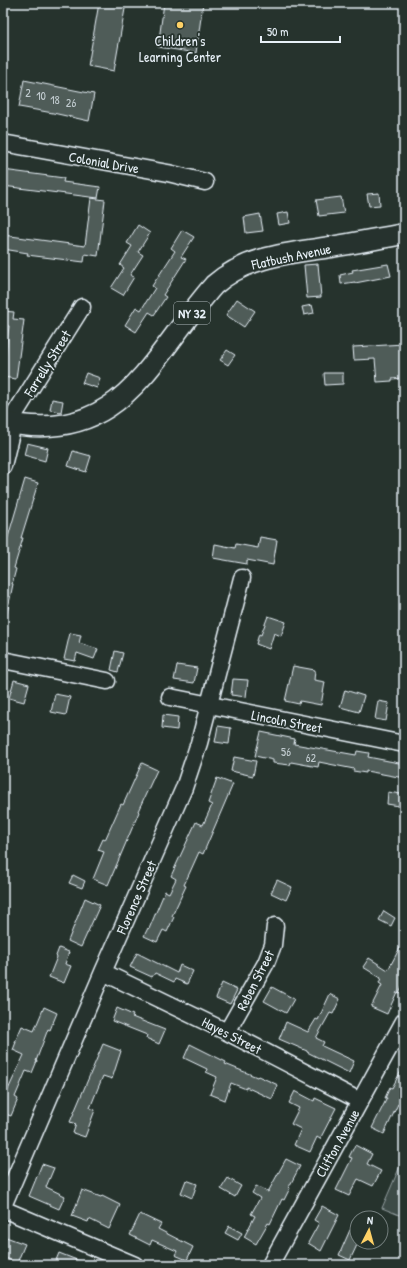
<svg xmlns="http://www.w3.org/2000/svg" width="407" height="1268" viewBox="0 0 407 1268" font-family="'Patrick Hand',sans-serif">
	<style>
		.green { fill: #3e4b47; stroke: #939ea0 }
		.building { fill: #505c59; stroke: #e8f1f8 }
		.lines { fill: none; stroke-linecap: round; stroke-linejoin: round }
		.minor-casing { stroke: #e8f1f8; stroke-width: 19 }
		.major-casing { stroke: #e8f1f8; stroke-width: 23 }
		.minor { stroke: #26332d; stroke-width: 16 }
		.major { stroke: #26332d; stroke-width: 20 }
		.poi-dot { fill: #ffd166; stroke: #26332d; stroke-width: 1.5 }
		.labels { text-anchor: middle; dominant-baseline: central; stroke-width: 3.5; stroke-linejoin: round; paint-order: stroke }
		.number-label { font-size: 12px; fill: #c2ccd0 }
		.shield { fill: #26332d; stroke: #aeb8bb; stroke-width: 1 }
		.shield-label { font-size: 13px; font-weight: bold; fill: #e8f1f8 }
		.poi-label { font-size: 14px; fill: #e8f1f8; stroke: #26332d }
		.street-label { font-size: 14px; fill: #e8f1f8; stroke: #26332d }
	</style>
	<rect width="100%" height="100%" fill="#26332d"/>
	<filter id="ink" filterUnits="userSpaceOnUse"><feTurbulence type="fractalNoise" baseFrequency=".025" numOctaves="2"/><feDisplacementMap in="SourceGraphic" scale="8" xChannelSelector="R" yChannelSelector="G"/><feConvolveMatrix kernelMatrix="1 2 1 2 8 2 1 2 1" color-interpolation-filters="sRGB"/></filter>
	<g filter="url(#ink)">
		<path class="green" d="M404,1157V1217L382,1208Z"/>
		<path class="building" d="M99,3H126L114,71L88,66Z
			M164,3H203L196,53L158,47Z
			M24,80L94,94L89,121L53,113L19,107Z
			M3,170L64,178L63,182L100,187L98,198L3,186Z
			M379,193L380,205L369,206L367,194Z
			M341,197L344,213L319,216L316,200Z
			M91,198L105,200L98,256L85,254L84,262L27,255L28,253L3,249V235L85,246Z
			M288,212L290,223L279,225L277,214Z
			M260,214L263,231L246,233L244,217Z
			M138,225L150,233L138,252L143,255L130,275L134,277L123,295L111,288L124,268L120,265L132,246L127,243Z
			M182,230L194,237L181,257L186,259L163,295L166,297L154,315L149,312L136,332L125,325L136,307L141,310L155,288L152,286L175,251L171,248Z
			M318,264L321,297L307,298L304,265Z
			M388,264L391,276L355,283V282L341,284L340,275L353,272L352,270Z
			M237,299L255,311L244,327L226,315Z
			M312,305L314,313L304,315L302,307Z
			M3,311L14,312L13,319L24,320L16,379L3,377L9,326L3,325Z
			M404,344V378L392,379V381L377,382L375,359L354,360L353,347Z
			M227,350L235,355L228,365L220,360Z
			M86,373L100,378L97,388L82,383Z
			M324,373H343V384L325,385Z
			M52,399L63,401L61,412L50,410Z
			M27,443L48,448L45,461L24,455Z
			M73,451L91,456L86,472L68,466Z
			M25,479L38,483L21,538H23L14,568L16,569L12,584H13L7,613L3,612V554Z
			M260,537L277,540L273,565L247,560V564L213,558L215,544L235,548L236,544L258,548Z
			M268,616L286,622L281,636L274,633L269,649L256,644L259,634L261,635Z
			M70,633L81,635L79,643L98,649L94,659L77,653L75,661L64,659Z
			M115,651L123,653L118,672L111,670Z
			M177,665L197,668L194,683L174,680Z
			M293,666L315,670L314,680L325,682L321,705L300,701L299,704L285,701Z
			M233,679L248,680L246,697L231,695Z
			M14,680L29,684L24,702L9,698Z
			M345,690L364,696L359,712L340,707Z
			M55,694L70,697L66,715L51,712Z
			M378,701L389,703L386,721L375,719Z
			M163,715L178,717L177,730L162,728Z
			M218,726L231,728L229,744L215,742Z
			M261,732L295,739L294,744L356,755L357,751L369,753L368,757L404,764V778L366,771V773L353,771L354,769L319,762L318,767L291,762L290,765L273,763V760L255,756Z
			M234,757L256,761L253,776L231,771Z
			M142,763L157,770L138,811L139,812L108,885L93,879L104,852L98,850L103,839L105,840L121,804L123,805Z
			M217,778L233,784L203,854L199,852L190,872L184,885L186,886L172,916L174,917L167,932L163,930L157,942L144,936L148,928L149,929L165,891L169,893L176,879L171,876L196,822L203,825L212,805L208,803Z
			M388,792L401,794L399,806L387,804Z
			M73,875L85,881L82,888L69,883Z
			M277,880L292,887L286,900L271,893Z
			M85,898L100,905L81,947L68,941Z
			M384,911L395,918L391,926L379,920Z
			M404,940V982L399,993L397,992L387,1014L371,1007L382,985L379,983L381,978L363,967L369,958L388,970Z
			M59,948L69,952L65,964L71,966L64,983L49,977L57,957L56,956Z
			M137,953L177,973L180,965L193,971L187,984L175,979L174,982L155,973L152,977L130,967Z
			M222,983L237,990L230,1004L216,998Z
			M272,987L294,999L286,1013L264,1001Z
			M330,994L340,999L333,1014L330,1013L316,1038L324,1042L322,1046L354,1061L349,1073L307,1052V1051L279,1039L286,1022L308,1032L316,1019L318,1020Z
			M44,1007L57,1013L50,1030L48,1029L36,1061H37L32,1073L26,1071L15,1097L18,1099L11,1116L3,1113V1092L6,1094L24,1055L13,1050L16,1042H15L22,1026L34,1031Z
			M117,1008L133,1015L132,1017L165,1030L159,1044L146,1038L147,1035L112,1021Z
			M103,1044L121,1051L112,1079L103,1076L98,1088L90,1108L95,1110L85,1137L73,1133L76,1124L70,1122Z
			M190,1044L226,1062L225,1064L257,1077L258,1076L278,1085L272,1099L246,1087V1089L231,1083L225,1100L210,1094L217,1077L206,1072L207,1069L184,1058Z
			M404,1065V1107L398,1104L384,1134L372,1128L387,1098H385L390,1087L392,1088Z
			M295,1091L314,1101L315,1098L336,1108L320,1139L317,1137L310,1152L294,1145L301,1129L291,1124L299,1108L289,1103Z
			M355,1145L372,1154L367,1164L381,1171L373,1186L358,1179L349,1196L336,1190L352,1158L349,1157Z
			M286,1159L300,1166L289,1187L290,1188L284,1200L282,1199L270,1224L268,1223L256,1244L244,1237L255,1216L251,1214L260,1198L252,1193L256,1186L268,1192Z
			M42,1164L54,1168L46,1187L65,1196L59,1209L29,1196Z
			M228,1178L241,1186L235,1197L221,1189Z
			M186,1180L197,1184L192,1198L181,1193Z
			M82,1190L101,1197L102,1196L120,1205L109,1229L89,1219L88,1222L72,1216Z
			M322,1206L339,1215L321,1251L308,1243L319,1223L314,1220Z
			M140,1214L161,1224L158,1229L193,1247L187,1260L175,1255L177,1251L152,1240L150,1245L130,1235Z
			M229,1226L242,1233L238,1240L225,1233Z
			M350,1230L357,1233V1245L350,1260L339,1255Z
			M6,1237L25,1244L17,1263L3,1257V1246Z
			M59,1253L87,1264V1265H54Z"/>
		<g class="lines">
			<defs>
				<path id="minor" d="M3,143L168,173L205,182
					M3,466L16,412L82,307
					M3,660L107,681
					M170,697L404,744
					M103,972L227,1032L360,1101
					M227,1032L266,963L273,945L275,926
					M3,1206L103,972L184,788L199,743L242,578
					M3,1209L135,1265
					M270,1265L404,1021"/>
				<path id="major" d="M3,422C122,447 149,359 214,285C247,256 290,253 331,247C356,243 380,238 404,234"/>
			</defs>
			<use href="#minor" class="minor-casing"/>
			<use href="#major" class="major-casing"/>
			<use href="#minor" class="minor"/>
			<use href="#major" class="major"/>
		</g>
	</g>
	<circle class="poi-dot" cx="180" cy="25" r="4"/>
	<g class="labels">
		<g class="number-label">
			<text x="28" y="92">2</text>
			<text x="41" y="95">10</text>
			<text x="55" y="99">18</text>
			<text x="71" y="102">26</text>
			<text x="286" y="751">56</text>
			<text x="311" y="757">62</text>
		</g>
		<rect class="shield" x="174" y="302" width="36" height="22" rx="3"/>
		<g class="shield-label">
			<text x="192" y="313">NY 32</text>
		</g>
		<g class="poi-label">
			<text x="180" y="40">Children's<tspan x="180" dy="16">Learning Center</tspan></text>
		</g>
		<g class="street-label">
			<text transform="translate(104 162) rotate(10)">Colonial Drive</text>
			<text transform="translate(291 256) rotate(-12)">Flatbush Avenue</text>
			<text transform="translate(47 363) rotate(-58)">Farrelly Street</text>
			<text transform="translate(287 721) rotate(11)">Lincoln Street</text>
			<text transform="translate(136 897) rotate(-66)">Florence Street</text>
			<text transform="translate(255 980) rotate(-63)">Reben Street</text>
			<text transform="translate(232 1035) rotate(27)">Hayes Street</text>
			<text transform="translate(337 1143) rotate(-61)">Clifton Avenue</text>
		</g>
	</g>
	<rect width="407" height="1268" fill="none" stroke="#26332d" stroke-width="16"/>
	<rect x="8" y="8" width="391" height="1252" fill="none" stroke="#e8f1f8" stroke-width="1.5" filter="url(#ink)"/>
	<g transform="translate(369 1230) rotate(6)"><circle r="19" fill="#26332d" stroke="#747f7e"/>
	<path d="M0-3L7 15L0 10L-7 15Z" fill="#ffd166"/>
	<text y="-6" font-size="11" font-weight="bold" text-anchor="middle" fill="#e8f1f8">N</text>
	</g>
	<path d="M261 36v6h79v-6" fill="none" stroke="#e8f1f8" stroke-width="2"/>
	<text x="267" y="36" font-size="12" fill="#e8f1f8" stroke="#26332d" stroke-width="3" paint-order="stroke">50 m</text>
</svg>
